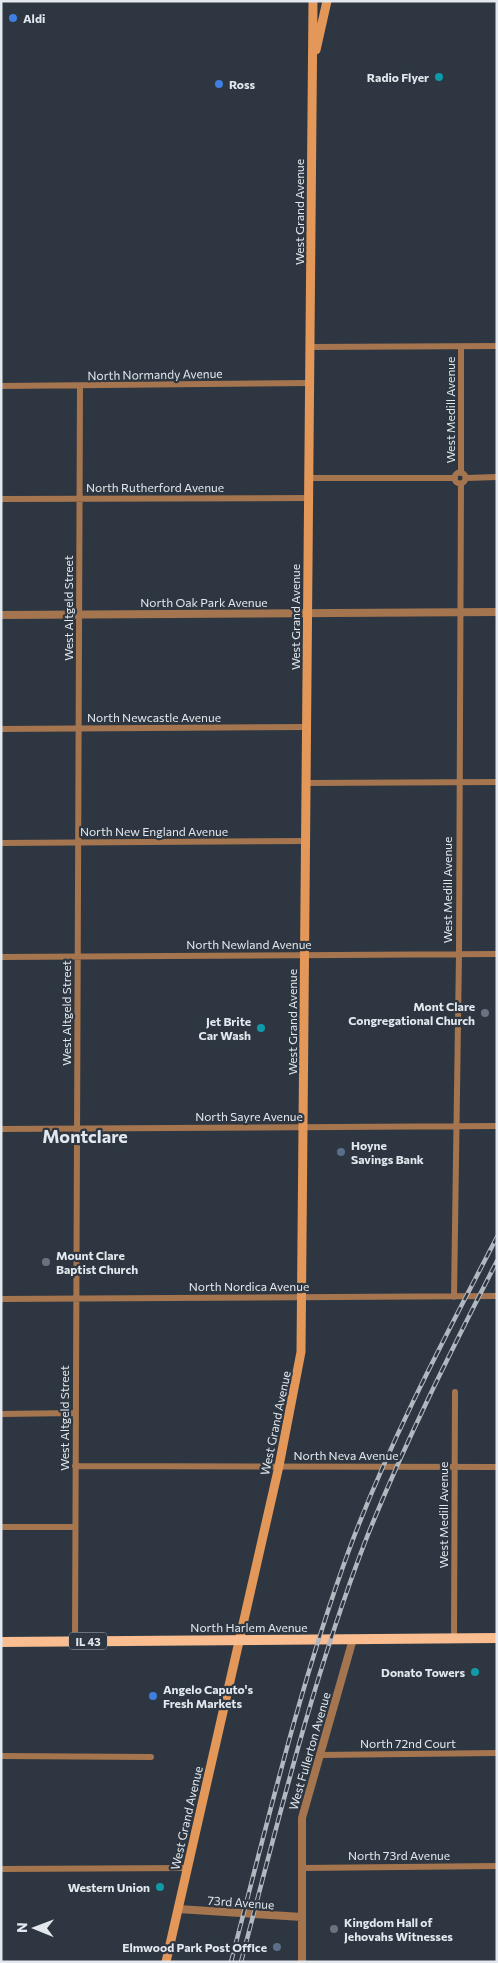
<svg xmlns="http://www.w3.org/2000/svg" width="498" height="1963" viewBox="0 0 498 1963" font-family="Commissioner,sans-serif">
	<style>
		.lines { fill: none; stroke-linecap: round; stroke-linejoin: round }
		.minor { stroke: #a5754f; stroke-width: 6 }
		.tertiary { stroke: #a5754f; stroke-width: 8 }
		.secondary { stroke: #e39759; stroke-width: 9 }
		.primary { stroke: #f9bd90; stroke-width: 10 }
		.rail-casing { stroke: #b2b8c0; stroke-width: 4.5 }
		.rail { stroke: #2e3741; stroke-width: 2.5; stroke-dasharray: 8; stroke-linecap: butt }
		.shop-dot { fill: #3f7fe0; stroke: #2e3741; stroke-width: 2 }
		.culture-dot { fill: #0f9aa8; stroke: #2e3741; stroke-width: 2 }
		.worship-dot { fill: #6b7280; stroke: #2e3741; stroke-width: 2 }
		.service-dot { fill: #5c6f8a; stroke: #2e3741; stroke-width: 2 }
		.labels { text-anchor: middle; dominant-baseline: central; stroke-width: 4.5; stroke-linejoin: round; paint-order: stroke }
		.shield { fill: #2e3741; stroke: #acb3ba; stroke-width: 1 }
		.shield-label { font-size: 11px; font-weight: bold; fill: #e2e8ee }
		.poi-label { font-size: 12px; font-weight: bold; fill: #e2e8ee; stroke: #2e3741; text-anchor: start }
		.street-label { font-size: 12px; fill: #e2e8ee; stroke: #2e3741 }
		.district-label { font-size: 18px; font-weight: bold; fill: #e2e8ee; stroke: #2e3741 }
	</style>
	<rect width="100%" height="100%" fill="#2e3741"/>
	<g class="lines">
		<path class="minor" d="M310,347L497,346
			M1,386L310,383
			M454.5 478a5.5 5.5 0 1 1 11 0a5.5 5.5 0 1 1-11 0Z
			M461,473V347
			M309,478H455
			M466,478L497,477
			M1,499L309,498
			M1,729L307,727
			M307,783L497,782
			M1,843L306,841
			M1,957L497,954
			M1,1129L497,1126
			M454,1297L459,954L461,484
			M1,1299L497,1296
			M1,1414L76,1413
			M75,1466L497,1467
			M1,1527H75
			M454,1638L455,1392
			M75,1641L80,386
			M319,1755L497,1753
			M1,1756L151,1757
			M302,1868L497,1866
			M1,1869L187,1868"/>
		<path class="tertiary" d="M1,615L497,612
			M178,1909L302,1917
			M302,1962V1818L353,1639"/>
		<path class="secondary" d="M316,50L327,1
			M166,1962L279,1466L301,1352L313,1"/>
		<path class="primary" d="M1,1642L497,1638"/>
		<defs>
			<path id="rail" d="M231,1962C267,1824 300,1684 349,1550C389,1442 444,1339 497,1237
				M241,1962C278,1821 313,1678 365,1542C403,1446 450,1353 497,1261"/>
		</defs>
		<use href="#rail" class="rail-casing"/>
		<use href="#rail" class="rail"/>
	</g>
	<g class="shop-dot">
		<circle cx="13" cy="18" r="5"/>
		<circle cx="219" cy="84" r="5"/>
		<circle cx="153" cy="1696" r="5"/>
	</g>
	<g class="culture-dot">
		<circle cx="439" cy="77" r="5"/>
		<circle cx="261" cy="1028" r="5"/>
		<circle cx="475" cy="1672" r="5"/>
		<circle cx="160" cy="1887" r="5"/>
	</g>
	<g class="worship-dot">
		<circle cx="485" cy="1013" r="5"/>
		<circle cx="46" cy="1262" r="5"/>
		<circle cx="334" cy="1929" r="5"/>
	</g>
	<g class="service-dot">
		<circle cx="341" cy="1152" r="5"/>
		<circle cx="277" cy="1947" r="5"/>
	</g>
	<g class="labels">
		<rect class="shield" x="69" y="1632.5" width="38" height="17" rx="4"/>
		<g class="shield-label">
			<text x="88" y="1641">IL 43</text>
		</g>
		<g class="poi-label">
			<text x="23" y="18">Aldi</text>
			<text x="429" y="77" text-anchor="end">Radio Flyer</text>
			<text x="229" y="84">Ross</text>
			<text x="475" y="1006" text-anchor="end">Mont Clare<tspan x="475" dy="14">Congregational Church</tspan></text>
			<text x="251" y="1021" text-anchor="end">Jet Brite<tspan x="251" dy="14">Car Wash</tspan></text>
			<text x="351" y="1145">Hoyne<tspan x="351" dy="14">Savings Bank</tspan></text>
			<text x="56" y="1255">Mount Clare<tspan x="56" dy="14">Baptist Church</tspan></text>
			<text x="465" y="1672" text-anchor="end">Donato Towers</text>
			<text x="163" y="1689">Angelo Caputo's<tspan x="163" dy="14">Fresh Markets</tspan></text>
			<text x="150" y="1887" text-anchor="end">Western Union</text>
			<text x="344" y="1922">Kingdom Hall of<tspan x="344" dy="14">Jehovahs Witnesses</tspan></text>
			<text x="267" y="1947" text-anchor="end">Elmwood Park Post Office</text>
		</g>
		<g class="street-label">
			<text transform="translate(299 212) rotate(-90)">West Grand Avenue</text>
			<text transform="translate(155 374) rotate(-1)">North Normandy Avenue</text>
			<text transform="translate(450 410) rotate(-90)">West Medill Avenue</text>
			<text x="155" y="487">North Rutherford Avenue</text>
			<text x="204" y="602">North Oak Park Avenue</text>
			<text transform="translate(68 608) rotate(-90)">West Altgeld Street</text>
			<text transform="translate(295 617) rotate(-90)">West Grand Avenue</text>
			<text x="154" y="717">North Newcastle Avenue</text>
			<text x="154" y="831">North New England Avenue</text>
			<text transform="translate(447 890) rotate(-90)">West Medill Avenue</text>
			<text x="249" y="944">North Newland Avenue</text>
			<text transform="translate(66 1013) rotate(-90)">West Altgeld Street</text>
			<text transform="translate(292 1022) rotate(-90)">West Grand Avenue</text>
			<text x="249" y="1116">North Sayre Avenue</text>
			<text x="249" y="1286">North Nordica Avenue</text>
			<text transform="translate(64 1418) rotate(-90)">West Altgeld Street</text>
			<text transform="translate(275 1423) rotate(-78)">West Grand Avenue</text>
			<text x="346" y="1455">North Neva Avenue</text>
			<text transform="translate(443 1515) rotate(-90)">West Medill Avenue</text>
			<text x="249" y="1627">North Harlem Avenue</text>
			<text x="408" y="1743">North 72nd Court</text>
			<text transform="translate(309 1751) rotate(-74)">West Fullerton Avenue</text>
			<text transform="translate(186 1818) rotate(-77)">West Grand Avenue</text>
			<text x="399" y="1855">North 73rd Avenue</text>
			<text transform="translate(241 1902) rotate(4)">73rd Avenue</text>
		</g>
		<g class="district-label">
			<text x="85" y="1136">Montclare</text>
		</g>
	</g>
	<rect width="498" height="1963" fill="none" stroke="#e2e8ee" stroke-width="5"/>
	<g transform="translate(35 1928) rotate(271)" stroke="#2e3741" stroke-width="4" paint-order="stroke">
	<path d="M0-4L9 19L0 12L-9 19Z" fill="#e2e8ee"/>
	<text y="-8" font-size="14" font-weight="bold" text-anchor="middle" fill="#e2e8ee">N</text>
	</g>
</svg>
